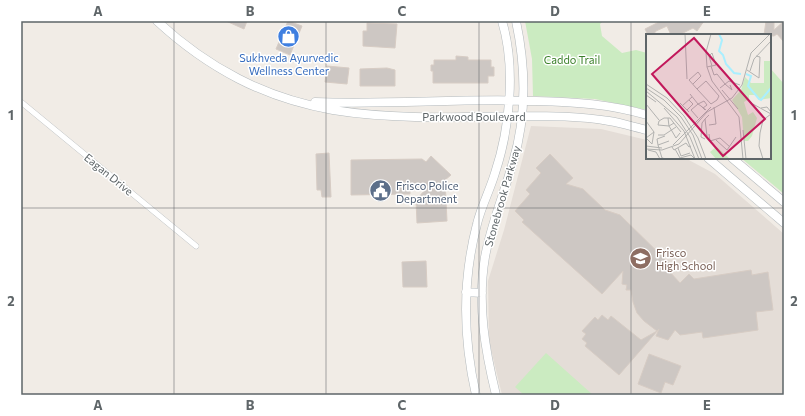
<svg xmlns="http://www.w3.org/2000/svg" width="805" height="416" viewBox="0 0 805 416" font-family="Commissioner,sans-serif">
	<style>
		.education { fill: #e4ddd7 }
		.green { fill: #cbebc1 }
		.building { fill: #cdc7c3; stroke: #d7ccc4 }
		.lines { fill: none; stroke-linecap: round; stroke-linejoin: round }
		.street-casing { stroke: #b2b7ba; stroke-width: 6 }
		.secondary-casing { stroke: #b3b9bc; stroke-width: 9 }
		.street { stroke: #fff; stroke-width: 5.5 }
		.secondary { stroke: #fff; stroke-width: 8 }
		.grid { fill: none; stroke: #5e6568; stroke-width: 1; stroke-opacity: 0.55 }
		.labels { text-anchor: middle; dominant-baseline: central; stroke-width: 3; stroke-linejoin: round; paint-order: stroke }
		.shop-label { font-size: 11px; fill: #366cbe; stroke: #fff }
		.park-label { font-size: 11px; fill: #3c812b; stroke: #fff }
		.street-label { font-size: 11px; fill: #5e6568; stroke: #fff }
		.service-label { font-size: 11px; fill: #4e5e75; stroke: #fff; text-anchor: start }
		.education-label { font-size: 11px; fill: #785e54; stroke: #fff; text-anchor: start }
		.inset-river { fill: none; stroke: #a9efff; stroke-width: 2 }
		.inset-road { fill: none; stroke: #b2b2b0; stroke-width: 1 }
		.view { fill: #c2185b; fill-opacity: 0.15; stroke: #c2185b; stroke-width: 2 }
		.inset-edge { fill: none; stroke: #5e6568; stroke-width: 2 }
		.neatline { fill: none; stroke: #5e6568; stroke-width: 1.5 }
		.grid-label { font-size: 13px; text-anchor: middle; font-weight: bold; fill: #5e6568 }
	</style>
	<rect width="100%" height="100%" fill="#f1ece6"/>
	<path class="education" d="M531,126L601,129L647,140V158H685L715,174L784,234V395H502L489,341L488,281L504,230Z"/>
	<path class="green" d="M525,21H603L600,24L602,36L622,53L636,50L647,53V110L595,99L533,96L532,59Z
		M770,68L784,84V194L741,158H770Z
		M546,353L593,395H524L515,387Z"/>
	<path class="building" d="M226,21H247L244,29Z
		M288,21L302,26L290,55L276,49Z
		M661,21H704L697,31L693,28L679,35H671L667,26L656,31L653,35H648L645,29Z
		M766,21H774V30L784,21V42L777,34L774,36L764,35Z
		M367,23L397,24L395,48L363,46V31H367Z
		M456,56L468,57V60H491V67H494V76H488V83H433V71H431V65H434V60H456Z
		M327,66L349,68L347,84L325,82Z
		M387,68L395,70V86H360V69Z
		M329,153L331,197H322L321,190H317L316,154Z
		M550,154L573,178L566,184L583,189L605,210L620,215L671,265L668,267L670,270L669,271L680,283L689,274L694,279L751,270L752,275L768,272L773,310L756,312L758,330L703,338L702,332L680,335L675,330L668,340L656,336L659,329L619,375L585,346L587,343L582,339L586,334L582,331L595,317L598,320L602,315L608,320L611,316L641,340L657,331L644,321L637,313L633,302L631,290H626L627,285L622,284L623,271L602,294L522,222L524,220L515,211L530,194L526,190L541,173L536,168Z
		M431,156L451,175L445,180L447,221L417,223L416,200L426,189H410V194L351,195V160L422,159L426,162Z
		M426,261L427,287H403L402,262Z
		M649,354L681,366L673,385L665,382L661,393L638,384Z"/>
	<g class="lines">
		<defs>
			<path id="street" d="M21,102L196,246"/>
			<path id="secondary" d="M157,21C208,68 264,98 333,110C394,120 460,117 521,116C550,116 580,116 609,121C622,123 634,127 647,130
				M315,102C389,105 463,98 536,101C575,102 610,104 647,115
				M708,158L784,223
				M732,158L784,202
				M466,292L482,293
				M476,395C463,338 462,281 477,224C481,207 490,190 495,173C510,128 516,67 502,21
				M496,395C485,350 477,304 485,257C491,224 504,194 513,162C527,115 526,68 516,21"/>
		</defs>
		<use href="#street" class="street-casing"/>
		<use href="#secondary" class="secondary-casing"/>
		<use href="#street" class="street"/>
		<use href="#secondary" class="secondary"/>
	</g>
	<path class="grid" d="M174,21V395M326,21V395M479,21V395M631,21V395M21,208H784"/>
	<defs>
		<symbol id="shop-disc" viewBox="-11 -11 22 22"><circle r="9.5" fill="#3f7fe0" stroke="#fff"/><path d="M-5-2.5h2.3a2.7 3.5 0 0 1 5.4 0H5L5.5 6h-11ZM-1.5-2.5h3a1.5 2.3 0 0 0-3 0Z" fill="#fff"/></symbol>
		<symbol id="civic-disc" viewBox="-11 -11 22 22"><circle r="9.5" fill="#5c6f8a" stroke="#fff"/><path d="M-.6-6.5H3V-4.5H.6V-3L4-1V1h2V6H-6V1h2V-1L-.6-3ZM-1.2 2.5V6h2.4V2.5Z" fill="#fff"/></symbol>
		<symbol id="school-disc" viewBox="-11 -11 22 22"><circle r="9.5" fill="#8d6e63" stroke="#fff"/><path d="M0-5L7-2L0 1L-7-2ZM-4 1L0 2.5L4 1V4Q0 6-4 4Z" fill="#fff"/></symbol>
	</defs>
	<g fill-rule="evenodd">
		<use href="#shop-disc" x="276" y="24" width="25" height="25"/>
		<use href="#civic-disc" x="368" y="178" width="25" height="25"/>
		<use href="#school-disc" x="628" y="246" width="25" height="25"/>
	</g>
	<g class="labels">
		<g class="shop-label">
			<text x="289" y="57">Sukhveda Ayurvedic<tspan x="289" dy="13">Wellness Center</tspan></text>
		</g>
		<g class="park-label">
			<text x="572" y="59">Caddo Trail</text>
		</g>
		<g class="street-label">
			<text x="474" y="116">Parkwood Boulevard</text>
			<text transform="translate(109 174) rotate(39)">Eagan Drive</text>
			<text transform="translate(502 196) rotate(-74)">Stonebrook Parkway</text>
		</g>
		<g class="service-label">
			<text x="396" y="185">Frisco Police<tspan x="396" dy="13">Department</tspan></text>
		</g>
		<g class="education-label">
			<text x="656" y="252">Frisco<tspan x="656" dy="13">High School</tspan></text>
		</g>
	</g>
	<g transform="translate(646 34)">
		<rect width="125" height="125" fill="#f1ece6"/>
		<path d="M118,27H125V64L113,66L109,61H103V65L98,68L102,81L107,78L111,84L106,102L102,107H98L96,83L86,66L95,56L99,43L105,49H118ZM70,113L72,114L84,125H70L64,118Z" fill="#cbebc1"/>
		<path class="inset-river" d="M73,0L76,6L73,17L77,21L80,30L88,39L95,40M100,40L105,42L102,52L113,65L115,66L125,54"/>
		<path class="inset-road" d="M39,0L41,45M65,0L60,18L61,33L66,47L93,83L97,125M65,32H66L70,31L66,19L63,22L66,32M61,33L65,32L68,41M101,36L113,44L114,23L110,22M104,37L108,25L125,7M68,41L71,40L79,50M60,47L73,62L71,66L65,70L51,55ZM0,50L21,64L38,82L52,104L60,125M47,50L55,42L52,38L43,46L51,55M79,50L86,56L84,51M0,54L18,66L35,83L47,101L56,125M74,54L83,47L94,51M76,56L92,75M0,57L31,83L44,103L53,125M44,60L52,70L58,67L61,71L57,74M0,61L10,68M34,69L43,78M0,70L13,86M107,70L125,80M36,72L46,63M18,74L38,97L49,125M115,74L121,73L125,78M41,76L47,70L43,66M59,76L55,72L60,76M22,84L23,92L28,89M52,84L45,76L52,70L55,72M0,87L8,98L0,104M27,88L24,84H18L13,87L12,91L23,92L30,104L34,99M27,88L35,98M63,91L70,90L68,73M97,96L100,125M63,100L64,107L74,104L84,113M12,101H18L30,93M61,102L59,85L63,81M0,104L6,110L8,98M59,105L55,103L56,89L59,85M70,106L81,116L90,103M12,111L11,105L19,102M27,111L65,73M0,112L16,114M26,113L28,116L40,109L43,113L45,112M32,114L35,122L44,119M0,115L16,116L33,110L61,78L86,64L96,51L105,19L124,0M29,115L34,124L45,121L48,124M2,116L10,118L14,125M20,125L16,124L12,111L23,107M117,125L113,112L114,99L117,86L125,80"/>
		<path class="view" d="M48,4L119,85L77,122L6,40Z"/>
		<rect width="125" height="125" class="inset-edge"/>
	</g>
	<rect width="805" height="416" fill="none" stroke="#ffffff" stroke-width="44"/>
	<rect x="22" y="22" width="761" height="372" class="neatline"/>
	<g class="grid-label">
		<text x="98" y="16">A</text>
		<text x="250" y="16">B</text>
		<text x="402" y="16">C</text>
		<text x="555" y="16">D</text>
		<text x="707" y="16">E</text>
		<text x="11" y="120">1</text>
		<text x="794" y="120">1</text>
		<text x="11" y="306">2</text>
		<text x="794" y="306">2</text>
		<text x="98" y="410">A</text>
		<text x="250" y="410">B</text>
		<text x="402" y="410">C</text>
		<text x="555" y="410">D</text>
		<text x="707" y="410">E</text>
	</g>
</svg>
